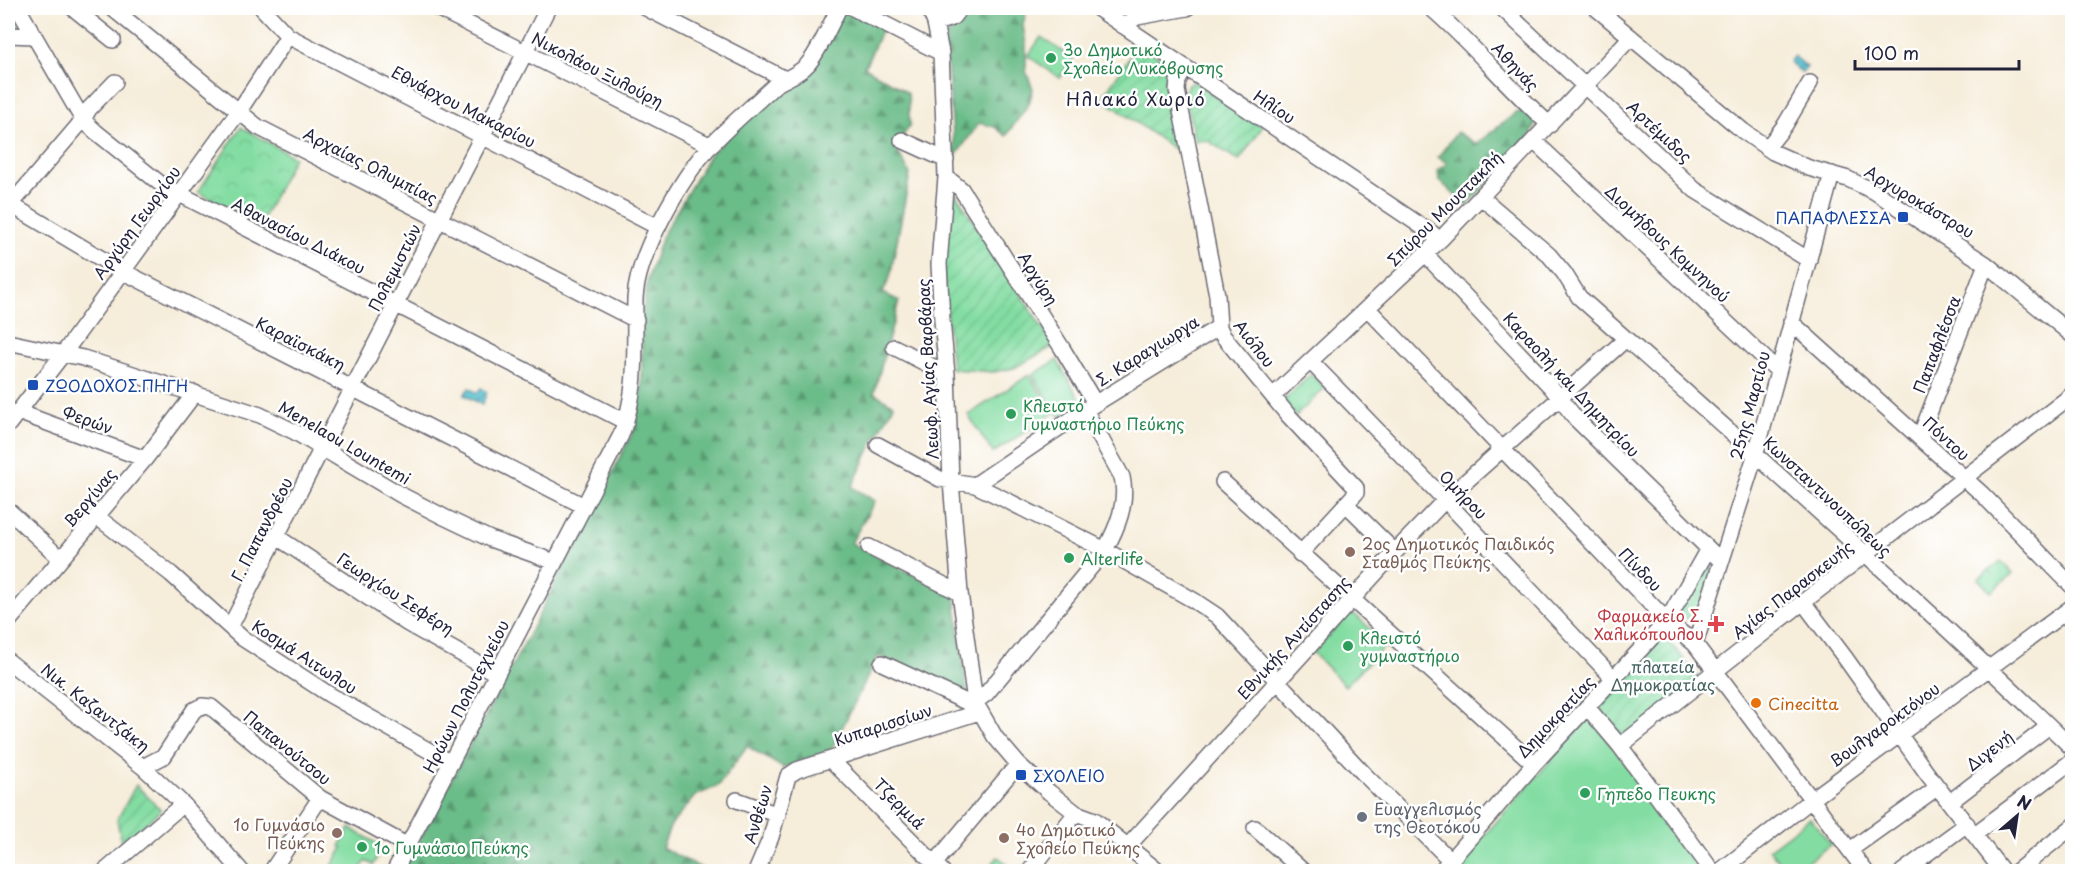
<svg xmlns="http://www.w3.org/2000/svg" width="2080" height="879" viewBox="0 0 2080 879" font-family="'Playpen Sans',sans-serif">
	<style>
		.forest { fill: url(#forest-firs); stroke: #466f62; stroke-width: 1.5 }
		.park { fill: url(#park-crowns); stroke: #52806e; stroke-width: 1.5 }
		.garden { fill: url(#garden-furrows); stroke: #52806e; stroke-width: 1.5 }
		.pitch { fill: #83dda2; stroke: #52806e; stroke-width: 1.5 }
		.water { fill: url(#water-waves); stroke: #3b7184; stroke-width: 1.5 }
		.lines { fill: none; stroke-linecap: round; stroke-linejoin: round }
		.minor-casing { stroke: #6c6973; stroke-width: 18 }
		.minor { stroke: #fff; stroke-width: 15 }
		.leisure-dot { fill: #2e9e5b; stroke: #fff; stroke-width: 2 }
		.transit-dot { fill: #1a4fb4; stroke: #fff; stroke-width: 2 }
		.education-dot { fill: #8d6e63; stroke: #fff; stroke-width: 2 }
		.health-dot { fill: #e0444e; stroke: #fff; stroke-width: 2 }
		.food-dot { fill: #e8710a; stroke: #fff; stroke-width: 2 }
		.worship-dot { fill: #6b7280; stroke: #fff; stroke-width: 2 }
		.labels { text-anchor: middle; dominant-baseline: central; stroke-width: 5; stroke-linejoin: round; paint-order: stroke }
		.leisure-label { font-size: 16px; fill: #27864d; stroke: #fff; text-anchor: start }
		.street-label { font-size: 16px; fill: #22223b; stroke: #fff }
		.transit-label { font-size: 16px; fill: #164399; stroke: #fff; text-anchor: start }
		.education-label { font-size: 16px; fill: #785e54; stroke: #fff; text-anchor: start }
		.health-label { font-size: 16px; fill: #be3a42; stroke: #fff; text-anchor: end }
		.park-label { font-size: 16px; fill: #44635f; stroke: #fff }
		.food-label { font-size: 16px; fill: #c56008; stroke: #fff; text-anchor: start }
		.worship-label { font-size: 16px; fill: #5b616d; stroke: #fff; text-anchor: start }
		.neighbourhood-label { font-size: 18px; letter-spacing: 1.5px; fill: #22223b; stroke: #fff }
	</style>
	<defs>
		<pattern id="forest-firs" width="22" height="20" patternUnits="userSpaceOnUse" patternTransform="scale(1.5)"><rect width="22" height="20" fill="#6abc88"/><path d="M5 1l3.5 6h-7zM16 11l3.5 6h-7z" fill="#579870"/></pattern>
		<pattern id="park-crowns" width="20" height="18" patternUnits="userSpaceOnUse" patternTransform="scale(1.5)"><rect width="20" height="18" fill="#83dda2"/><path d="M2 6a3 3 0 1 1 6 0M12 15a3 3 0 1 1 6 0" fill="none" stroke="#71bd8c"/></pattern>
		<pattern id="garden-furrows" width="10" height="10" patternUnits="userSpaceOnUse" patternTransform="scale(1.5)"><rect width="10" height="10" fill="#83dda2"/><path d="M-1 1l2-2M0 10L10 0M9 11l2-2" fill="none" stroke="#71bd8c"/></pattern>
		<pattern id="water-waves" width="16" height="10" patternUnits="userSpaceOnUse" patternTransform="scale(1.5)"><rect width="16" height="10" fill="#54c0cd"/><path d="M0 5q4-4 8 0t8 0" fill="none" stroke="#459ca8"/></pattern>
	</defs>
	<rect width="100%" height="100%" fill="#fff"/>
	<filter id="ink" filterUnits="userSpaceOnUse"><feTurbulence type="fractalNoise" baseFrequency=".0167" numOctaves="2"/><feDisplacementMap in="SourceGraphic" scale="12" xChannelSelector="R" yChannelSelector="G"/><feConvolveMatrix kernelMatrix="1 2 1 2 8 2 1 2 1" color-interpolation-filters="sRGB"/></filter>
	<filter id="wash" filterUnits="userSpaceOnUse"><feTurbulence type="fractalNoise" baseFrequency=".008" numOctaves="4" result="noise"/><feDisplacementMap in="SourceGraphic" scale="24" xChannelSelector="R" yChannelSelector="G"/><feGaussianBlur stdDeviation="1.35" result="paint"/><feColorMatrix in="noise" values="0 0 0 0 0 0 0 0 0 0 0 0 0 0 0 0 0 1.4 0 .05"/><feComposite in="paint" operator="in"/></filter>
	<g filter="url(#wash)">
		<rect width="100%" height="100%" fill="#f6edda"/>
		<path class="forest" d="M843,8L883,27L865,67L908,93L910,126L895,146L910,174L890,277L883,293L899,301L874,393L894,405L873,443L852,487L875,501L851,543L955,596L968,699L878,656L831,750L783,768L747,746L718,786L695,796L671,825L662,848L707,871L402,872L527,638L634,430L642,385V317L648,278L662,236L710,154L753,112L790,87L813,68Z
			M970,8H1027L1023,25L1026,45V71L1033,89L1029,104L1006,136L995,127L979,123L955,157L945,38Z
			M1531,109L1536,114L1535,125L1530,136L1466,206L1439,180L1438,170L1447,163L1438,157L1457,132L1476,144L1516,113Z"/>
		<path class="park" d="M9,9L22,27L23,28L8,31V10Z
			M241,127L294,157L260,224L198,192Z
			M1311,374L1325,388L1296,416L1283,401Z
			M2001,561L2013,574L1991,592L1978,579Z"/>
		<path class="garden" d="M1139,44L1174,67L1168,77L1181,142L1179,148L1174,149L1103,99V96Z
			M1194,82L1263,126L1239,161L1207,140L1195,142L1185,95C1185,88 1187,84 1194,82Z
			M954,191L1054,346L1014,368L994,372L952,369L942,264L951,193Z
			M1710,562L1714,564L1700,611L1691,620L1682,616L1679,611L1707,563Z
			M1661,639L1668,640L1700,679L1624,738L1598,706Z
			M136,785L161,810L122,844L117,820Z"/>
		<path class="pitch" d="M1041,37L1073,59L1060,78L1028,56Z
			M1057,360L1082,403L1060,417L1032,375Z
			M1029,375L1054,413L993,453L968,415Z
			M1351,611L1387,644L1345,686L1313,653Z
			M1590,716L1704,872H1452Z
			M1810,818L1831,844L1795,871H1786L1769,849Z
			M350,828L383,847L373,865L366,861L359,871H329L343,848L340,846Z
			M998,857L1017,871H986Z"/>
		<path class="water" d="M1794,56L1807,67L1802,73L1789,62Z
			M469,388L477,393L481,388L487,392L482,405L464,395Z"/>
	</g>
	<g filter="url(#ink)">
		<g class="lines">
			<defs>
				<path id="minor" d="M18,8L83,120L96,132L162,185L626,422
					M73,8L113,40
					M112,8L258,127L636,320
					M262,8L288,36L658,227
					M437,8L711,146
					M646,8L785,79
					M853,8L941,53
					M929,8L935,23L941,53L946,177L939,264L942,320L947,374L951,481L960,593L975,702L995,737L1018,764L1049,792L1076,813L1095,820L1159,872
					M1097,8L1433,234
					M1431,8C1473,44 1508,88 1550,125
					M1502,8L1695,190L1809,260
					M1596,8L1743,131L1773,152L1809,168L1848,179L1875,192L1986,264L2072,335
					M935,23L952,18L960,8
					M1123,26L1137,17L1187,8
					M8,35L34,36
					M1185,68L1178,81L1177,90L1217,295L1219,327L1223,336L1288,415L1356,488V493L1300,554
					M902,140L946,160
					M1534,141L1777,370
					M1767,148L1785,125L1810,83
					M946,177L961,189L1062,348L1095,403
					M1481,197L1549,255L1564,273L1579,297C1745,445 1913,593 2072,748
					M8,203L122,271L584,506
					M8,208L83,120L89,109L115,82
					M1425,254L1551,387L1577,420L1721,561
					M1368,309L1667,621L1695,644L1866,872
					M1791,322L1982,494L2072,586
					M8,342L83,358L260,415L295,432L401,495L444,517L490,539L555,562
					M894,347L947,374
					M1311,362L1445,500L1614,679
					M1273,396L1441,239L1631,37
					M18,412L145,459
					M8,425L63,354L239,111L288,36
					M1920,437L1986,264
					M878,445L940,479L975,485L1002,498L1105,550L1193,600L1217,616L1365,775L1450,860
					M1223,482L1534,764
					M975,485L1085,410L1219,327
					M1346,504L1395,552
					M8,510L61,559
					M96,516L171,574L242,638L330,695L451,763
					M277,537L408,624L497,674
					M869,547L960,593
					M1803,602L1846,659L1926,772L2003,872
					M8,622L145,459L195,393
					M230,627L548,8
					M1695,644L1756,453L1832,174
					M8,661L143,767L164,756L194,710L202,706L211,707L320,798L408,846
					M882,663L977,707
					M975,702L986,694L1105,550C1117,528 1128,503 1122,477L1085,410
					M1587,707L1620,746L1713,872
					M1620,746L1803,602L2072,395
					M831,760L943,872
					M143,767L183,804L242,872
					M737,800L778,815
					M1950,802L2049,726
					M1255,828L1304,872
					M1975,834L2072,761
					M1128,846L1395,552L1445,500L1626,339
					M1850,850L1938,787
					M935,863L1018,764
					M104,872L183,804
					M271,872L320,798
					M394,872L621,435C639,389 634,348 635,299C637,254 681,178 711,145C731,124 754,105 775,85C786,78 798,75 807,65C818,54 831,23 839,8
					M756,872L771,837L788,776L797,770L979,712
					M1029,872L1076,813
					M1440,872L1534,764L1667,621L1708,549
					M1719,872L1811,800L2072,607
					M1902,872L1967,824
					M2016,872L2072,827"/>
			</defs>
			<use href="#minor" class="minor-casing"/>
			<use href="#minor" class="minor"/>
		</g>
	</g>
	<g class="leisure-dot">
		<circle cx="1051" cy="58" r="6"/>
		<circle cx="1011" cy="414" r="6"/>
		<circle cx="1069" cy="558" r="6"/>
		<circle cx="1348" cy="646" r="6"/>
		<circle cx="1585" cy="793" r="6"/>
		<circle cx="362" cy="847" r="6"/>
	</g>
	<g class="transit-dot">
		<rect x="1897" y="211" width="12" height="12" rx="3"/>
		<rect x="27" y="379" width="12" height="12" rx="3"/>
		<rect x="1015" y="769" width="12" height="12" rx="3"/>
	</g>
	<g class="education-dot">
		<circle cx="1350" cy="552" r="6"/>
		<circle cx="337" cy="833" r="6"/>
		<circle cx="1004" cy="838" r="6"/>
	</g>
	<path class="health-dot" d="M1713 615h6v6h6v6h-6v6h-6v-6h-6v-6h6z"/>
	<circle class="food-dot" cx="1756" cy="703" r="6"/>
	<circle class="worship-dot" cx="1362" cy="817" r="6"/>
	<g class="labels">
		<g class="leisure-label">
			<text x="1063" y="49">3ο Δημοτικό<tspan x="1063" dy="18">Σχολείο Λυκόβρυσης</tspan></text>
			<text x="1023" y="405">Κλειστό<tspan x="1023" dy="18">Γυμναστήριο Πεύκης</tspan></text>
			<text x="1081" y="558">Alterlife</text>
			<text x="1360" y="637">Κλειστό<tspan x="1360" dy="18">γυμναστήριο</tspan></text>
			<text x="1597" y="793">Γηπεδο Πευκης</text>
			<text x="374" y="847">1ο Γυμνάσιο Πεύκης</text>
		</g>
		<g class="street-label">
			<text transform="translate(1516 66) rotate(47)">Αθηνάς</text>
			<text transform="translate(598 69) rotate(27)">Νικολάου Ξυλούρη</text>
			<text transform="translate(464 106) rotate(27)">Εθνάρχου Μακαρίου</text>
			<text transform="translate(1275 106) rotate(34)">Ηλίου</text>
			<text transform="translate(1660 131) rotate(43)">Αρτέμιδος</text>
			<text transform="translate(371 165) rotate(27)">Αρχαίας Ολυμπίας</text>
			<text transform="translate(1920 201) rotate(31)">Αργυροκάστρου</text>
			<text transform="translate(1444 208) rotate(-45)">Σπύρου Μουστακλή</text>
			<text transform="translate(136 222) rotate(-54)">Αργύρη Γεωργίου</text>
			<text transform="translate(299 235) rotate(27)">Αθανασίου Διάκου</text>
			<text transform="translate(1668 243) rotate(43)">Διομήδους Κομνηνού</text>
			<text transform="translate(394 267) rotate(-63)">Πολεμιστών</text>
			<text transform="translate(1039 278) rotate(58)">Αργύρη</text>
			<text transform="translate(301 343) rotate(27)">Καραϊσκάκη</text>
			<text transform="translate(1255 343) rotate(52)">Αιόλου</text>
			<text transform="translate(1936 344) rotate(-69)">Παπαφλέσσα</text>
			<text transform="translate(1147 350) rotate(-32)">Σ. Καραγιωργα</text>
			<text transform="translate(927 369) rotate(-93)">Λεωφ. Αγίας Βαρβάρας</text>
			<text transform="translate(1572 384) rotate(47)">Καραολή και Δημητρίου</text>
			<text transform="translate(1749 405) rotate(-75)">25ης Μαρτίου</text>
			<text transform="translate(88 419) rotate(20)">Φερών</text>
			<text transform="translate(1947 438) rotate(42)">Πόντου</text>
			<text transform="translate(345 442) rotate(30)">Menelaou Lountemi</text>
			<text transform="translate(1464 494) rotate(46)">Ομήρου</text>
			<text transform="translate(1828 496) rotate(43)">Κωνσταντινουπόλεως</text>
			<text transform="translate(89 497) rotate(-50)">Βεργίνας</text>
			<text transform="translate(261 529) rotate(-63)">Γ. Παπανδρέου</text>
			<text transform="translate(1641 569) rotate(46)">Πίνδου</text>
			<text transform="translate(1792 589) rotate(-38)">Αγίας Παρασκευής</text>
			<text transform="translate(396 593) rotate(33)">Γεωργίου Σεφέρη</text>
			<text transform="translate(1293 637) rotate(-48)">Εθνικής Αντίστασης</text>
			<text transform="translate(305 656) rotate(33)">Κοσμά Αιτωλου</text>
			<text transform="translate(465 696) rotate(-63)">Ηρώων Πολυτεχνείου</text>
			<text transform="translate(96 707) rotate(38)">Νικ. Καζαντζάκη</text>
			<text transform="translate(1555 716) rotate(-47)">Δημοκρατίας</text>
			<text transform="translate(883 724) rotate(-18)">Κυπαρισσίων</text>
			<text transform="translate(1884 724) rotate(-36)">Βουλγαροκτόνου</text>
			<text transform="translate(288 747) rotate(39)">Παπανούτσου</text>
			<text transform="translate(1989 750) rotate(-38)">Διγενή</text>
			<text transform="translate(900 803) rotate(45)">Τζερμιά</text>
			<text transform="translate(757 814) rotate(-73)">Ανθέων</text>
		</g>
		<g class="transit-label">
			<text x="1891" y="217" text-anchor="end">ΠΑΠΑΦΛΕΣΣΑ</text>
			<text x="45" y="385">ΖΩΟΔΟΧΟΣ.ΠΗΓΗ</text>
			<text x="1033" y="775">ΣΧΟΛΕΙΟ</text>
		</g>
		<g class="education-label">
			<text x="1362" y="543">2ος Δημοτικός Παιδικός<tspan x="1362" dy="18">Σταθμός Πεύκης</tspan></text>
			<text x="325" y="824" text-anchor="end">1o Γυμνάσιο<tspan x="325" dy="18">Πεύκης</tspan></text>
			<text x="1016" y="829">4o Δημοτικό<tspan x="1016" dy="18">Σχολείο Πεύκης</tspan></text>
		</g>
		<g class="health-label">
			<text x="1704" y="615">Φαρμακείο Σ.<tspan x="1704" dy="18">Χαλικόπουλου</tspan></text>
		</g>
		<g class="park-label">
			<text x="1663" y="666">πλατεία<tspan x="1663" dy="18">Δημοκρατίας</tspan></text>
		</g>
		<g class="food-label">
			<text x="1768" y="703">Cinecitta</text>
		</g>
		<g class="worship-label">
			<text x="1374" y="808">Ευαγγελισμός<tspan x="1374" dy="18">της Θεοτόκου</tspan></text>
		</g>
		<g class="neighbourhood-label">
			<text x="1136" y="98">Ηλιακό Χωριό</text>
		</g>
	</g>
	<rect width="2080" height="879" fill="none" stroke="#fff" stroke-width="30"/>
	<g transform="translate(2017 816) rotate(29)" stroke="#ffffff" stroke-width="4.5" paint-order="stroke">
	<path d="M0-4.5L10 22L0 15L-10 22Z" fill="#22223b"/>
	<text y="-9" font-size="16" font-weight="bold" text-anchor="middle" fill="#22223b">N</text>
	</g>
	<path d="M1855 60v9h164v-9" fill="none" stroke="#22223b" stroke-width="3"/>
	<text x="1864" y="60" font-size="18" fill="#22223b" stroke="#ffffff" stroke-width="4.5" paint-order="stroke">100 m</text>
</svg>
